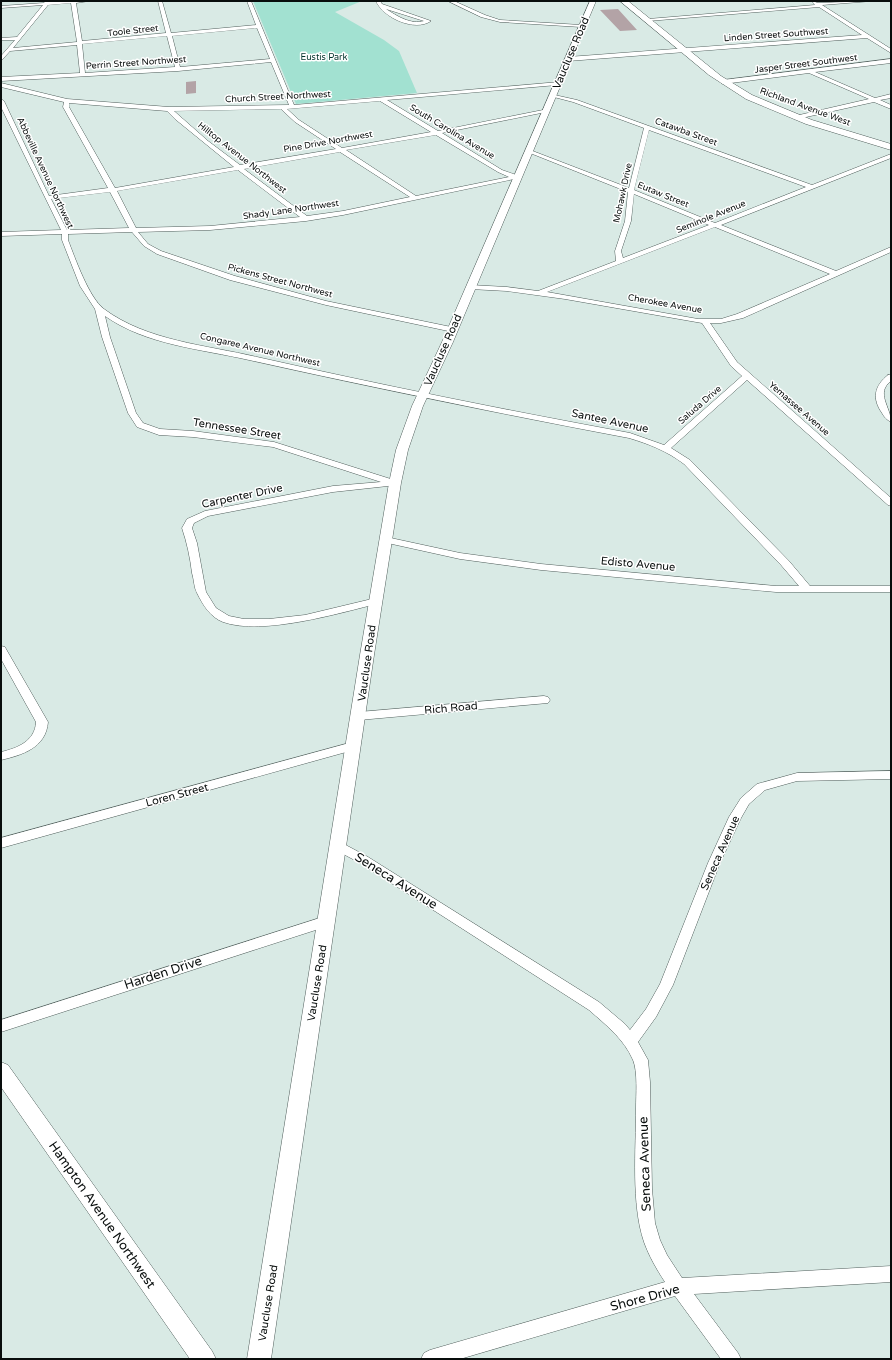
<svg xmlns="http://www.w3.org/2000/svg" width="892" height="1360" viewBox="0 0 892 1360" font-family="'Varela Round',sans-serif">
	<style>
		.green { fill: #a2e1d1 }
		.building { fill: #b3a3a6 }
		.lines { fill: none; stroke-linecap: round; stroke-linejoin: round }
		.street-casing { stroke: #515f5c; stroke-width: 1 }
		.secondary-casing { stroke: #515f5c; stroke-width: 1 }
		.primary-casing { stroke: #515f5c; stroke-width: 1 }
		.street { fill: #fff; fill-rule: evenodd }
		.secondary { fill: #fff; fill-rule: evenodd }
		.primary { fill: #fff; fill-rule: evenodd }
		.labels { text-anchor: middle; dominant-baseline: central; stroke-width: 3; stroke-linejoin: round; paint-order: stroke }
		.far-street-label { font-size: 9px; fill: #080d0c; stroke: #fff }
		.far-park-label { font-size: 9px; fill: #00322a; stroke: #fff }
		.street-label { font-size: 11px; fill: #080d0c; stroke: #fff }
		.near-street-label { font-size: 13px; fill: #080d0c; stroke: #fff }
	</style>
	<rect width="100%" height="100%" fill="#d9eae5"/>
	<path class="green" d="M253,1H362L335,12L384,40L399,51L417,93L296,104Z"/>
	<path class="building" d="M618,9L637,30L620,31L600,10Z
		M196,81V93L186,94V82Z"/>
	<g class="lines">
		<defs>
			<path id="street" d="M45,1H49V2L89,1L76,3L82,41L166,33L158,1H162L171,33L256,25L247,1H251L294,105L559,82L560,83L557,85L387,100L438,131L548,109V111L546,112L442,133L502,170L519,176V178L343,215L306,221L210,230L138,232L148,244L161,251L235,276L326,301L456,328V332H453L326,305L230,280L157,254L144,246L132,232L68,234V240C75,258 89,298 104,309C147,341 206,345 257,357C381,385 505,410 630,433L664,445L742,376L731,366L702,323L565,299L507,291L470,289L466,287L470,285L507,287L538,291L616,261L615,251L625,221L628,192L525,151L530,150L629,188L644,128L573,102L550,96V94L577,100L812,185L891,154V158L721,225L836,271L891,247V252L743,318L721,323H710L737,362L891,498V506L888,505L747,380L671,448L690,460L789,561L810,586H891V592H776L541,570L460,559L383,542L381,540L383,538L386,537L460,553L541,564L776,586H799L781,565L684,464C667,451 649,444 629,438C502,414 375,388 249,360C201,349 146,345 105,316L110,337L136,413L143,423L160,429L193,431L274,442L397,481L399,483L397,485L333,492L208,516L194,523L192,528L197,543L206,592L216,608L229,616L244,619H269L305,615L376,598L381,601L380,603C340,613 262,636 223,622C210,617 203,605 197,593C194,588 194,579 192,573C190,557 187,543 182,528L187,519L205,511L333,486L381,482L273,447L193,437L159,435L137,427L128,413L102,337L95,309L80,286L62,240V234L1,236V232L61,230L1,107V99L4,101L49,196L108,188L63,107L64,102L1,87V83L67,99L169,107L289,105L271,62L178,71L1,81V77L80,73L77,45L10,51L1,61V56L15,40H1V38L17,37L43,5L1,8V6L44,3ZM71,3L77,42L13,48L48,5ZM257,28L270,59L180,67L172,36ZM167,36L175,67L85,73L82,44ZM380,101L431,132L342,148L299,120L287,109ZM69,103L167,111L175,119L234,167L115,188L69,107ZM281,109L295,122L336,149L240,165L208,141L174,111ZM649,130L806,187L715,223L634,190ZM436,135L498,172L509,177L416,196L346,150ZM340,152L410,197L343,211L307,216L244,169ZM238,170L300,217L210,226L136,228L117,191ZM110,192L129,228L67,230L51,199ZM634,194L709,225L623,258L621,251L631,221ZM715,227L830,274L737,314L721,319H698L547,292Z
				M376,1H380L382,4L431,21C415,32 383,18 376,1ZM386,9L424,21C411,25 397,16 386,9Z
				M448,1H454L485,15L500,20L581,25L583,26L581,27L500,22L481,17Z
				M812,1L818,3L872,1L822,5L891,49V53L867,38L568,61L565,59L568,57L862,35L819,7L648,21L646,20L648,19L815,5Z
				M891,59V63L815,72L875,98L891,94V98L880,100L891,105V109L874,102L797,119L794,117L795,116L869,99L809,73L723,84L720,82L723,80Z
				M888,375H891V381C875,393 891,407 891,422C887,420 884,417 882,413C872,399 874,386 888,375Z
				M1,646L5,647L6,649L48,722C46,748 22,755 1,760V752C18,748 35,741 36,722L1,659Z
				M544,696L548,697L550,700L548,703L359,720L355,719L353,716L355,713L359,712Z
				M353,742L357,743L359,746L357,749L1,848V838Z
				M891,771V779L797,781L765,790L749,804L741,818L720,863L673,985L656,1017L638,1042L648,1060L650,1082L652,1189L655,1223L660,1240L667,1255L682,1278L891,1266V1282L694,1294L738,1353L741,1359H721L675,1296L460,1359H421L424,1353L430,1350L665,1282C657,1270 649,1256 644,1242C631,1204 636,1149 636,1108C636,1095 638,1072 633,1060C624,1039 606,1025 589,1010L360,863L334,849L332,846L334,843L338,841L342,843L368,857L599,1002L625,1024L630,1030L646,1009L660,984L708,863L729,817L741,798L757,784L797,773Z
				M326,916L331,917L333,921L331,925L1,1032V1020Z"/>
			<path id="secondary" d="M590,1H596L453,342L423,406L408,450L401,483L374,655L271,1359H247L360,655L389,483L396,450L412,406L442,342Z
				M1,1062L8,1065L212,1351L216,1359H190L1,1087Z"/>
			<path id="primary" d="M620,1H628L721,76L752,95L812,120L891,144V150L806,124L746,99L709,75Z"/>
		</defs>
		<use href="#street" class="street-casing"/>
		<use href="#secondary" class="secondary-casing"/>
		<use href="#primary" class="primary-casing"/>
		<use href="#street" class="street"/>
		<use href="#secondary" class="secondary"/>
		<use href="#primary" class="primary"/>
	</g>
	<g class="labels">
		<g class="far-street-label">
			<text transform="translate(133 31) rotate(-6)">Toole Street</text>
			<text transform="translate(776 35) rotate(-4)">Linden Street Southwest</text>
			<text transform="translate(136 63) rotate(-4)">Perrin Street Northwest</text>
			<text transform="translate(806 64) rotate(-7)">Jasper Street Southwest</text>
			<text transform="translate(278 97) rotate(-3)">Church Street Northwest</text>
			<text transform="translate(805 107) rotate(20)">Richland Avenue West</text>
			<text transform="translate(452 132) rotate(31)">South Carolina Avenue</text>
			<text transform="translate(686 132) rotate(20)">Catawba Street</text>
			<text transform="translate(328 142) rotate(-10)">Pine Drive Northwest</text>
			<text transform="translate(242 158) rotate(38)">Hilltop Avenue Northwest</text>
			<text transform="translate(45 173) rotate(65)">Abbeville Avenue Northwest</text>
			<text transform="translate(623 193) rotate(-78)">Mohawk Drive</text>
			<text transform="translate(663 195) rotate(22)">Eutaw Street</text>
			<text transform="translate(291 210) rotate(-8)">Shady Lane Northwest</text>
			<text transform="translate(711 217) rotate(-22)">Seminole Avenue</text>
			<text transform="translate(280 281) rotate(15)">Pickens Street Northwest</text>
			<text transform="translate(665 304) rotate(10)">Cherokee Avenue</text>
			<text transform="translate(260 350) rotate(13)">Congaree Avenue Northwest</text>
			<text transform="translate(700 405) rotate(-41)">Saluda Drive</text>
			<text transform="translate(799 409) rotate(41)">Yemassee Avenue</text>
		</g>
		<g class="far-park-label">
			<text x="324" y="57">Eustis Park</text>
		</g>
		<g class="street-label">
			<text transform="translate(571 53) rotate(-67)">Vaucluse Road</text>
			<text transform="translate(443 350) rotate(-66)">Vaucluse Road</text>
			<text transform="translate(610 421) rotate(12)">Santee Avenue</text>
			<text transform="translate(237 429) rotate(9)">Tennessee Street</text>
			<text transform="translate(242 496) rotate(-12)">Carpenter Drive</text>
			<text transform="translate(638 564) rotate(5)">Edisto Avenue</text>
			<text transform="translate(367 663) rotate(-82)">Vaucluse Road</text>
			<text transform="translate(451 708) rotate(-5)">Rich Road</text>
			<text transform="translate(177 795) rotate(-15)">Loren Street</text>
			<text transform="translate(720 853) rotate(-66)">Seneca Avenue</text>
			<text transform="translate(317 983) rotate(-81)">Vaucluse Road</text>
			<text transform="translate(268 1303) rotate(-81)">Vaucluse Road</text>
		</g>
		<g class="near-street-label">
			<text transform="translate(396 881) rotate(32)">Seneca Avenue</text>
			<text transform="translate(163 973) rotate(-18)">Harden Drive</text>
			<text transform="translate(645 1164) rotate(-92)">Seneca Avenue</text>
			<text transform="translate(102 1215) rotate(55)">Hampton Avenue Northwest</text>
			<text transform="translate(645 1298) rotate(-15)">Shore Drive</text>
		</g>
	</g>
	<rect width="892" height="1360" fill="none" stroke="#080d0c" stroke-width="4"/>
</svg>
